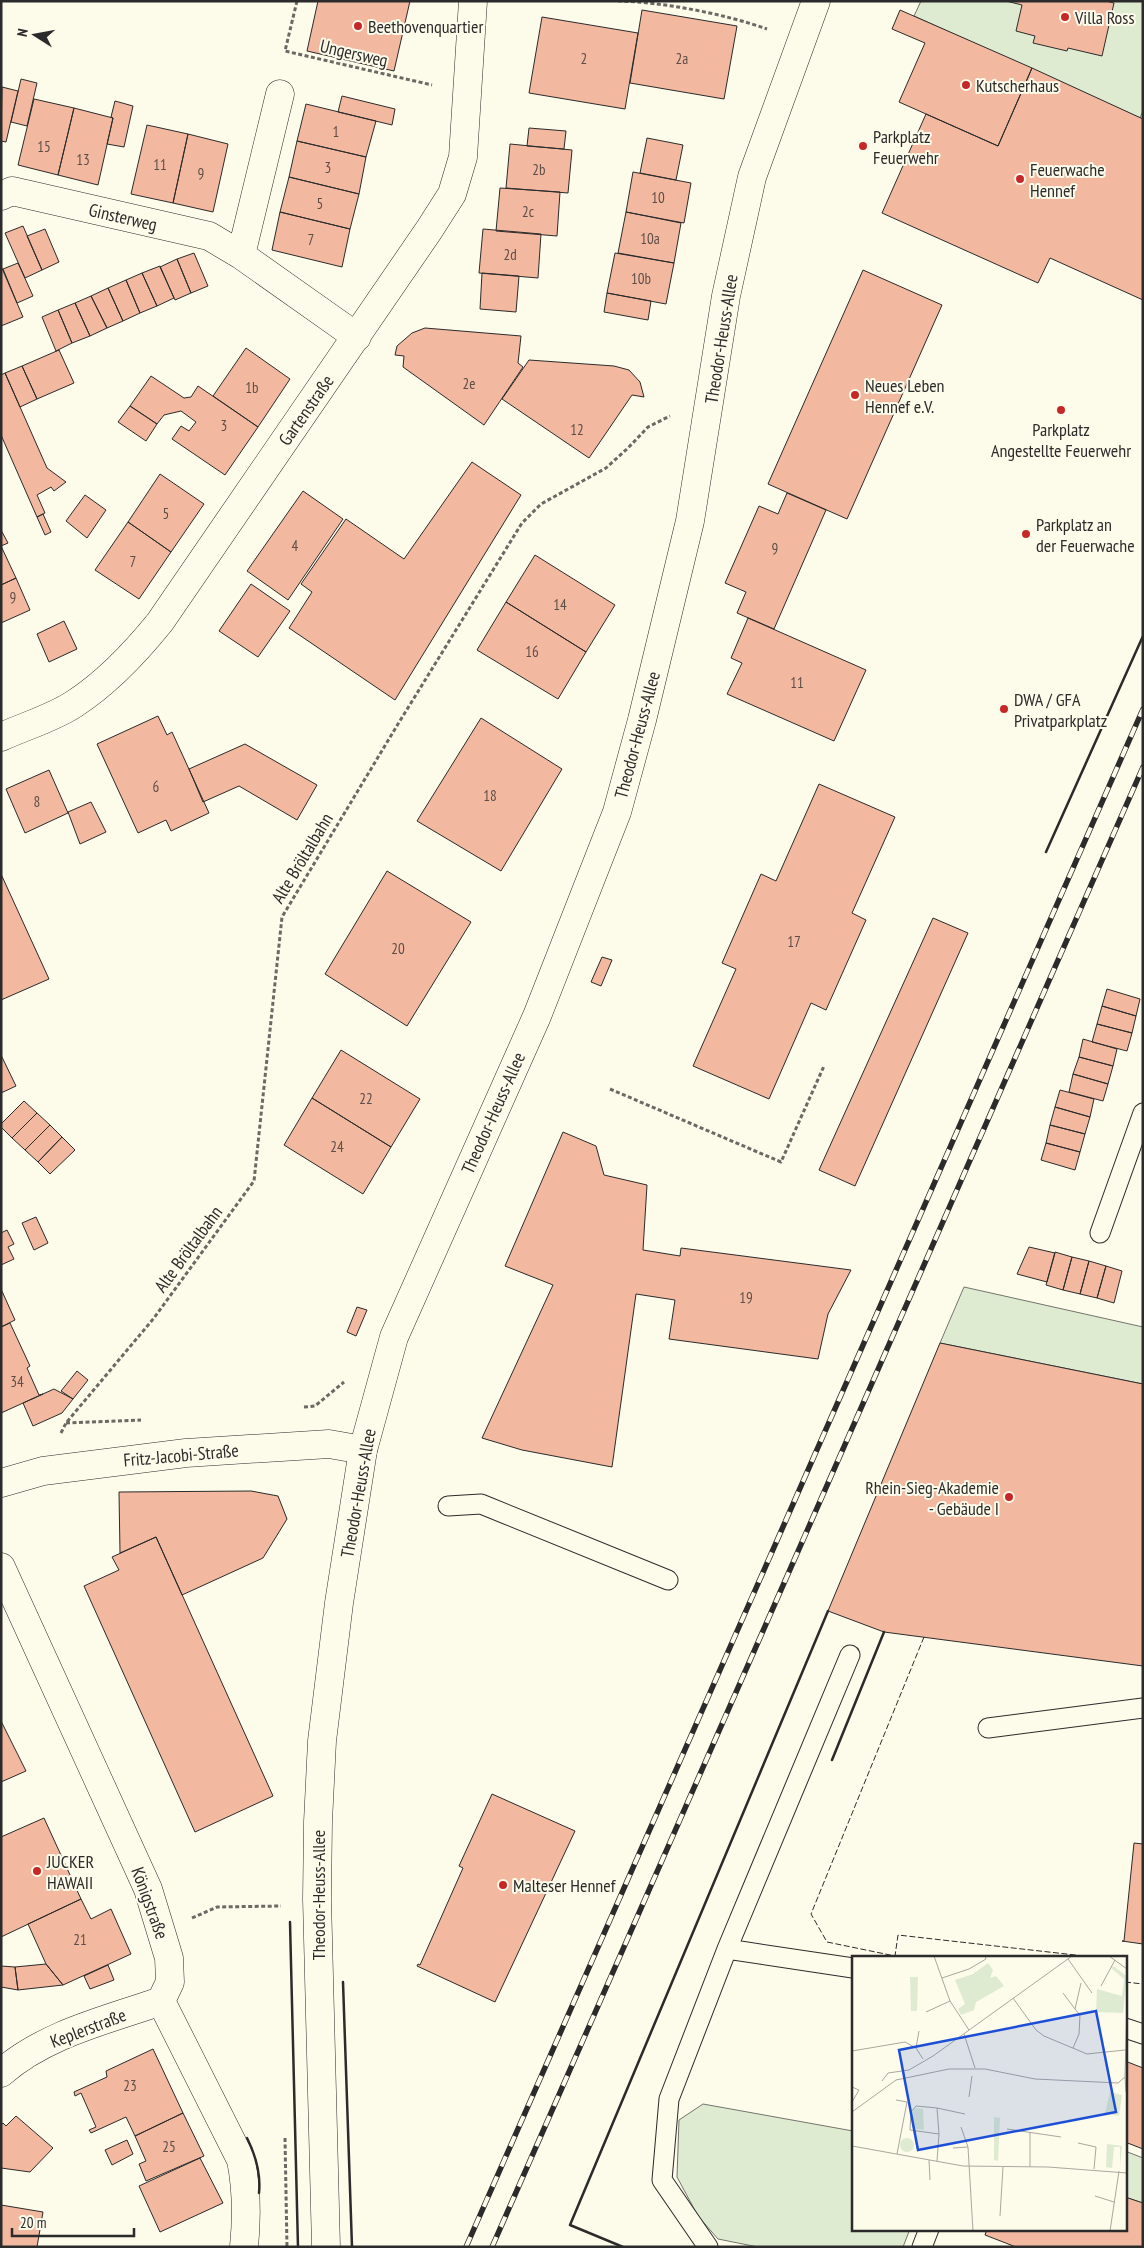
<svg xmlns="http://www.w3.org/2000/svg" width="1144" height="2248" viewBox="0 0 1144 2248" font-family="'PT Sans Narrow',sans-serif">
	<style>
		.green { fill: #deebd1; stroke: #74746e }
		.building { fill: #f2b8a0; stroke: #2b2b2b }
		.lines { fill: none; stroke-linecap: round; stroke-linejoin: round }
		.lane-casing { stroke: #2b2b2b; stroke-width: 21 }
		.street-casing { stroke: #2b2b2b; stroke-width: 29 }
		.secondary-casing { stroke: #2b2b2b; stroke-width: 29 }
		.path { stroke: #6a6964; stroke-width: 3; stroke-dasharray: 4 2.5; stroke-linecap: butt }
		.lane { stroke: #fdfbea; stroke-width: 19 }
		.street { stroke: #fdfbea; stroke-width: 28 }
		.secondary { stroke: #fdfbea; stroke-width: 28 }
		.rail-casing { stroke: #2b2b2b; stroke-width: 5.5 }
		.rail { stroke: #fdfbea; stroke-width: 4; stroke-dasharray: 11; stroke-linecap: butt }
		.fence { stroke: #2b2b2b; stroke-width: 1; stroke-dasharray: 6 2.5; stroke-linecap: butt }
		.wall { stroke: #2b2b2b; stroke-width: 2.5 }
		.poi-dot { fill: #c62828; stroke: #fdfbea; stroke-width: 2 }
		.labels { text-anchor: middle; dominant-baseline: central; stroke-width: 4; stroke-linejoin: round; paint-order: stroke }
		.number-label { font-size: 15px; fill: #5d4e48 }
		.poi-label { font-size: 18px; fill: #2b2b2b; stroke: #fdfbea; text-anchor: start }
		.street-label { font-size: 18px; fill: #2b2b2b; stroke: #fdfbea }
		.inset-road { fill: none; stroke: #a9a89e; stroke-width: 1 }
		.view { fill: #1d4ed8; fill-opacity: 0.15; stroke: #1d4ed8; stroke-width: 2.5 }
		.inset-edge { fill: none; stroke: #2b2b2b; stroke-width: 2.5 }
	</style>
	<rect width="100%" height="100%" fill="#fdfbea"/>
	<path class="green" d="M921,1H1143V111L1140,118L914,16Z
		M964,1287L1143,1327V1384L940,1343Z
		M703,2104L853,2131V2229H910L903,2247H758L718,2239L698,2216L677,2177L679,2120Z
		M1125,2151L1143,2158V2203L1125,2197Z"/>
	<path class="building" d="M318,1H410L394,71L307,51Z
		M1006,1H1106L1114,3L1102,56L1068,48L1067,51L1033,43L1035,36L1016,31L1022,5Z
		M642,10L737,26L724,99L630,83Z
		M900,10L1032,68L998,146L899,102L925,43L892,29Z
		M542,17L638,33L625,109L529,93Z
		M1032,68L1143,119V300L1050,258L1038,283L882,213L926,114L998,146Z
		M21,79L37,83L27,126L11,122Z
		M2,87L18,91L6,142L1,141Z
		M342,96L395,109L392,125L338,112Z
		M34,99L74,108L58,175L18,165Z
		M115,101L133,106L124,147L107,144L113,118L111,117Z
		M306,104L376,121L366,157L297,141Z
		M74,108L113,118L98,185L58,175Z
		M147,125L188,134L173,203L131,194Z
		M529,128L566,131L564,149L527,146Z
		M188,134L228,144L213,212L173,203Z
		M647,138L683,145L676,180L640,173Z
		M297,141L366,157L359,194L289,177Z
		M510,144L572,150L568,193L506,188Z
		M633,172L691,183L684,223L626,212Z
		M289,177L359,194L350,229L280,212Z
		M500,188L560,192L557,236L496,231Z
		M280,212L350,229L342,267L272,250Z
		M626,212L681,223L674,263L618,253Z
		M23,226L42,270L25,278L5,233Z
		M45,229L59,262L42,270L27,236Z
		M483,229L541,234L538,278L479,273Z
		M194,253L208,286L191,293L177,259Z
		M615,253L674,263L666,304L607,293Z
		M177,259L191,293L175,300L160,267Z
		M18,263L33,296L17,303L3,269Z
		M1,266L23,317L1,326Z
		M160,266L174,298L157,306L142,273Z
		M863,270L942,305L847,519L768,484Z
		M142,273L157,306L140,313L126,280Z
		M482,273L519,276L516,312L480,309Z
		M126,280L140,313L123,321L108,288Z
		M108,288L123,321L107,328L91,296Z
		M607,293L651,301L648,320L604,312Z
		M91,296L107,328L90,336L75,303Z
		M75,303L90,336L72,343L58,310Z
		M58,310L72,343L56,351L42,317Z
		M425,328L521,336L518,363L523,367L484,425L403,367L404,356L395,355L397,346L412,333Z
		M246,348L290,379L258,427L213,396Z
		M59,350L74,383L37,399L22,366Z
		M529,360L614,366L629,370L640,382L644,397L632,395L589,458L502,399Z
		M22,366L37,399L20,407L5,373Z
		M5,373L47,468L66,482L54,491L51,487L37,495L45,513L37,517L1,435V375Z
		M151,376L184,398L191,397L198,386L258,427L225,475L172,439L181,426L189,431L196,422L181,411L164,415L157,424L130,406Z
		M130,406L157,424L146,441L118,422Z
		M472,462L521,495L395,700L289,628L312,592L301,584L346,519L404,559Z
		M160,474L204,504L171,552L128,522Z
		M303,491L343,519L288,600L247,571Z
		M787,493L826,510L774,629L737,613L746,592L725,583L759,506L778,514Z
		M85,495L106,510L87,538L66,521Z
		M43,514L51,532L45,535L37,517Z
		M128,522L171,552L139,599L95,570Z
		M1,530L8,543L1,546Z
		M1,546L16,578L1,585Z
		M535,555L615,605L586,652L506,602Z
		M16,578L30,610L1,623V585Z
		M251,584L290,611L258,657L219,631Z
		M506,602L586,652L558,699L477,650Z
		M748,618L866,670L834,741L727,694L742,663L731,658Z
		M64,621L77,649L49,662L37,634Z
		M158,716L167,735L172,732L209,813L171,831L166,820L138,833L97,744Z
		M481,718L562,769L501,871L417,821Z
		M245,744L317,785L297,820L239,786L203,802L189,769Z
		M49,770L68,813L25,833L6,789Z
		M819,784L895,817L852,913L866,920L826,1010L811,1003L769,1099L693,1066L736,969L722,963L761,874L776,881Z
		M91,802L106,832L80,844L68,812Z
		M387,871L471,922L407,1026L325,974Z
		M1,874L49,979L1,1000Z
		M933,918L968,933L855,1186L819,1170Z
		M602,957L612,960L601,986L591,982Z
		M1107,989L1140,999L1136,1016L1102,1006Z
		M1102,1006L1136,1016L1132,1033L1097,1024Z
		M1097,1024L1132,1033L1127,1051L1092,1042Z
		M1083,1039L1117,1049L1113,1066L1079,1057Z
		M341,1050L420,1099L391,1147L312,1098Z
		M1,1055L16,1086L1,1093Z
		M1079,1057L1113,1066L1108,1084L1073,1074Z
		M1073,1074L1108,1084L1103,1101L1069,1092Z
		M1060,1090L1094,1099L1090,1117L1055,1107Z
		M312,1098L391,1147L363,1194L284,1145Z
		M24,1101L37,1113L12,1138L1,1127V1124Z
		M1055,1107L1090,1117L1085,1134L1050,1125Z
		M37,1113L50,1125L25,1150L12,1138Z
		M50,1125L62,1137L38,1162L25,1150Z
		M1050,1125L1085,1134L1080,1152L1046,1143Z
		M563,1132L596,1146L604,1175L647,1185L643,1250L680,1256L681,1248L851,1270L828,1314L818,1359L669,1339L675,1300L636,1294L612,1467L522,1450L482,1438L553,1285L505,1266Z
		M62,1137L75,1150L50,1174L38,1162Z
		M1046,1143L1080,1152L1075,1170L1041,1160Z
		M36,1217L48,1243L34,1250L22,1223Z
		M7,1230L14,1244L8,1247L14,1259L1,1265V1233Z
		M1029,1247L1055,1253L1047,1282L1017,1274Z
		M1055,1252L1072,1257L1063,1290L1046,1285Z
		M1072,1257L1089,1261L1080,1294L1063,1290Z
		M1089,1261L1106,1266L1097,1298L1080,1294Z
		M1106,1266L1122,1271L1114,1303L1097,1298Z
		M1,1289L15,1320L1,1327Z
		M357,1307L367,1310L356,1336L347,1332Z
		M10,1323L30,1366L27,1368L39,1395L43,1394L1,1413V1327Z
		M940,1343L1143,1384V1666L884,1632L828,1611Z
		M77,1371L88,1380L73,1399L61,1391Z
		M54,1389L73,1399L62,1413L33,1426L23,1403Z
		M251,1491L278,1496L287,1519L263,1558L182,1595L156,1537L120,1553L119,1492Z
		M156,1537L273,1796L195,1832L84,1586L119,1570L112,1557Z
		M1,1721L26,1771L1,1782Z
		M492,1794L575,1831L495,2002L417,1966L418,1964L420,1965L463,1868L459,1866Z
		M44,1818L81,1899L1,1937V1837Z
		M1134,1843L1143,1844V1944L1122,1941H1124Z
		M81,1899L91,1919L111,1909L131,1954L63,1985L46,1964L28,1924Z
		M46,1964L63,1985L18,1990L15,1967Z
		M108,1965L114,1980L90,1989L84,1976Z
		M1,1966L15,1967L18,1990L1,1987Z
		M153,2049L183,2113L135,2136L126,2117L91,2133L89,2130L96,2127L81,2093L75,2096L74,2092L107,2077L106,2071Z
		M1125,2061L1143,2068V2149L1125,2142Z
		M183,2113L204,2156L146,2181L139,2164L146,2161L135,2136Z
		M16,2116L53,2148L30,2172L1,2168V2125L3,2123L6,2126Z
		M127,2140L133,2154L112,2165L105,2150Z
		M200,2158L223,2203L160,2232L139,2186Z
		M1125,2197L1143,2203V2247H1016L985,2235L987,2229H1125Z
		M1,2205L43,2212L37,2247H1Z"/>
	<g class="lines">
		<defs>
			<path id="lane" d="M1100,1233L1143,1113
				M448,1506L481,1504L668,1580
				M988,1728L1143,1708
				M727,1949L850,1655
				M1125,2028L1143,2034
				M708,2247L662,2180L669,2099L727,1949L853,1968
				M922,2247L929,2229"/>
			<path id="street" d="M1,196L12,191L209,236L241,255L357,337
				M241,255L280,94
				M1,737C25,726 53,718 74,704C108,682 135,653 160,622L429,230L452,194L463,157L473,1
				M1,1483L43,1471L186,1453L329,1444L363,1450
				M1,1567L148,1889L169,1958L170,1982L161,2001L241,2160C247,2190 247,2217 244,2247
				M1,2073C45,2034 107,2020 161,2001"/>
			<path id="secondary" d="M326,2247L317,1899L318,1822L322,1741L339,1603L363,1450L394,1337L537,1016L617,812L642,720L690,521L726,296L752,177L816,1"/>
		</defs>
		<use href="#lane" class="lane-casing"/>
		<use href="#street" class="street-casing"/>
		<use href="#secondary" class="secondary-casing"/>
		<path class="path" d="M297,1L285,51L432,85
			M618,1C663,2 725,14 767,29
			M610,1089L781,1162L824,1066
			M304,1407L315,1406L344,1382
			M66,1423L141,1420
			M61,1433L66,1423L154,1318L254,1181L282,917L398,724L522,523L541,504L606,468L628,448L648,427L670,416
			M192,1918L217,1907L281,1906
			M285,2138L287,2247"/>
		<use href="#lane" class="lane"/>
		<use href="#street" class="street"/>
		<use href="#secondary" class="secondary"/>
		<defs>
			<path id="rail" d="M466,2247L1143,709
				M492,2247L1143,767"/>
		</defs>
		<use href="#rail" class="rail-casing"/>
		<use href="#rail" class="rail"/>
		<path class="fence" d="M924,1637L811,1914L827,1942L895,1956L898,1935L1093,1957
			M1125,1982L1143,1984"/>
		<path class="wall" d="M1046,852L1143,636
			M832,1760L884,1632
			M290,1922L298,2247
			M343,1982L352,2247
			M247,2138C256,2156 261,2173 259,2193
			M623,2247L570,2225L828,1611"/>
	</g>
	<g class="poi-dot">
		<circle cx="1065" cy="17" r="5"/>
		<circle cx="358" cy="26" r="5"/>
		<circle cx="966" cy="85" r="5"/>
		<circle cx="863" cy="146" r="5"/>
		<circle cx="1020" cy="179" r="5"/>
		<circle cx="855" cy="395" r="5"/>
		<circle cx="1061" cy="410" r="5"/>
		<circle cx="1026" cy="534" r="5"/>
		<circle cx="1004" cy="709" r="5"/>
		<circle cx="1009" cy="1497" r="5"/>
		<circle cx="37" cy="1871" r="5"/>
		<circle cx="503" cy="1885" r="5"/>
	</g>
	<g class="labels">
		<g class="number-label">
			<text x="584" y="58">2</text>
			<text x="682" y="58">2a</text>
			<text x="336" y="131">1</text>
			<text x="44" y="146">15</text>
			<text x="83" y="159">13</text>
			<text x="160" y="164">11</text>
			<text x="328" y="167">3</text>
			<text x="539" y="169">2b</text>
			<text x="201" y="173">9</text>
			<text x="658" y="197">10</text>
			<text x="320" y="203">5</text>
			<text x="528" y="211">2c</text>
			<text x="650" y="238">10a</text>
			<text x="311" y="239">7</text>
			<text x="510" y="254">2d</text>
			<text x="641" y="278">10b</text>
			<text x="469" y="383">2e</text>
			<text x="252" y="387">1b</text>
			<text x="224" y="425">3</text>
			<text x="577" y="429">12</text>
			<text x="166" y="513">5</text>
			<text x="295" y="545">4</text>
			<text x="775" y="548">9</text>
			<text x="133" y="561">7</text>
			<text x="13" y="597">9</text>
			<text x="560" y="604">14</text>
			<text x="532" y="651">16</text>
			<text x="797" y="682">11</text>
			<text x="156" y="786">6</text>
			<text x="490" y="795">18</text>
			<text x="37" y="801">8</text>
			<text x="794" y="941">17</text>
			<text x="398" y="948">20</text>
			<text x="366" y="1098">22</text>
			<text x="337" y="1146">24</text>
			<text x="746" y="1297">19</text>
			<text x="17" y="1381">34</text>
			<text x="80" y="1939">21</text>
			<text x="130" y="2085">23</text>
			<text x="169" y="2146">25</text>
		</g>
		<g class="poi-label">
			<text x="1075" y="17">Villa Ross</text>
			<text x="368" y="26">Beethovenquartier</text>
			<text x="976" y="85">Kutscherhaus</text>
			<text x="873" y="136">Parkplatz<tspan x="873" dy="21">Feuerwehr</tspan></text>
			<text x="1030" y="169">Feuerwache<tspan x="1030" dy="21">Hennef</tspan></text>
			<text x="865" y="385">Neues Leben<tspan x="865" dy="21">Hennef e.V.</tspan></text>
			<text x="1061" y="429" text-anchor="middle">Parkplatz<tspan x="1061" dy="21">Angestellte Feuerwehr</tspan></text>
			<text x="1036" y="524">Parkplatz an<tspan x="1036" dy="21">der Feuerwache</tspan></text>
			<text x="1014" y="699">DWA / GFA<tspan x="1014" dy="21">Privatparkplatz</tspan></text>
			<text x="999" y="1487" text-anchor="end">Rhein-Sieg-Akademie<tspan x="999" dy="21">- Gebäude I</tspan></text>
			<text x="47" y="1861">JUCKER<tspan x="47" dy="21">HAWAII</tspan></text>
			<text x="513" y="1885">Malteser Hennef</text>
		</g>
		<g class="street-label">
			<text transform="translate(354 53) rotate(13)">Ungersweg</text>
			<text transform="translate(123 217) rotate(13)">Ginsterweg</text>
			<text transform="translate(721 339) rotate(-81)">Theodor-Heuss-Allee</text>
			<text transform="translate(306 410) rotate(-55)">Gartenstraße</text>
			<text transform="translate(637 735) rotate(-75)">Theodor-Heuss-Allee</text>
			<text transform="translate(302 858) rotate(-59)">Alte Bröltalbahn</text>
			<text transform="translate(493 1113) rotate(-66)">Theodor-Heuss-Allee</text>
			<text transform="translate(188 1249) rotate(-54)">Alte Bröltalbahn</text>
			<text transform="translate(181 1455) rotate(-5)">Fritz-Jacobi-Straße</text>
			<text transform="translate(358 1493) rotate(-80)">Theodor-Heuss-Allee</text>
			<text transform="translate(318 1895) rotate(-90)">Theodor-Heuss-Allee</text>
			<text transform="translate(150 1903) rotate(70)">Königstraße</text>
			<text transform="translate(88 2028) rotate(-21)">Keplerstraße</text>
		</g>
	</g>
	<g transform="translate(852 1956)">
		<rect width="275" height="275" fill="#fdfbea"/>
		<path d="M136,7L141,14L138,22L144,20L152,30L124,46L122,54L109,59L106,53L113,48L103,24L121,18ZM261,10L275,20L271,57L244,56L245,33L270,40L272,23L259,12ZM58,21H66L65,55H59ZM258,136L270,139L267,160L253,157ZM64,152L71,153L72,174L60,172V156ZM142,161L148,162L146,205L142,204ZM48 189a7 7 0 1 1 14 0a7 7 0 1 1-14 0ZM255,188L270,190L268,210V191H262L260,212L254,211Z" fill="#deebd1"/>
		<path class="inset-road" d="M82,0L98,45L117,74M257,0L275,13M216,3L240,37M90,22L117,13L134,3L133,0M249,30L263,4M211,37L223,53M161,42L184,74L192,80L235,98L273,94M74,56L98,45M112,78L123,112M64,92L67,75M221,92L227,78L228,59L223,53L229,27M0,95L53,86L64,92L71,103M273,121L274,136M30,125L36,117L57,114L81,100L220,0M0,131L7,134L0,146M117,141L120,120M44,144L55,146L45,198M85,152L113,158M0,156L44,124L97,113H133L183,123L266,127L273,121L275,44M109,171L116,191M155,173L209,181M178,176V211M226,187L244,191L242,213M0,190L111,210L196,211L275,217M101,192L116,191L121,275M77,204L78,224M85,205L87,178L85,152L64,150L59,156L58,174L87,178M243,240L262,246M148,260L151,211M258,275L267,215"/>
		<path class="view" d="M244,55L264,156L66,194L47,94Z"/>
		<rect width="275" height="275" class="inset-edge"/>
	</g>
	<rect width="1144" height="2248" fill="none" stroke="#2b2b2b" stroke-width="5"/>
	<g transform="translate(35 35) rotate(281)" stroke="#fdfbea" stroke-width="4" paint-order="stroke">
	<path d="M0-4L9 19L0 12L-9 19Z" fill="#2b2b2b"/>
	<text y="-8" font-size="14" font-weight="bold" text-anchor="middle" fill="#2b2b2b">N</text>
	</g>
	<path d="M12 2228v8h122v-8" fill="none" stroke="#2b2b2b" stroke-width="2.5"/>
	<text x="20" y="2228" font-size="15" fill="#2b2b2b" stroke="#fdfbea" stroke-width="4" paint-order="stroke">20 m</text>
</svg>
